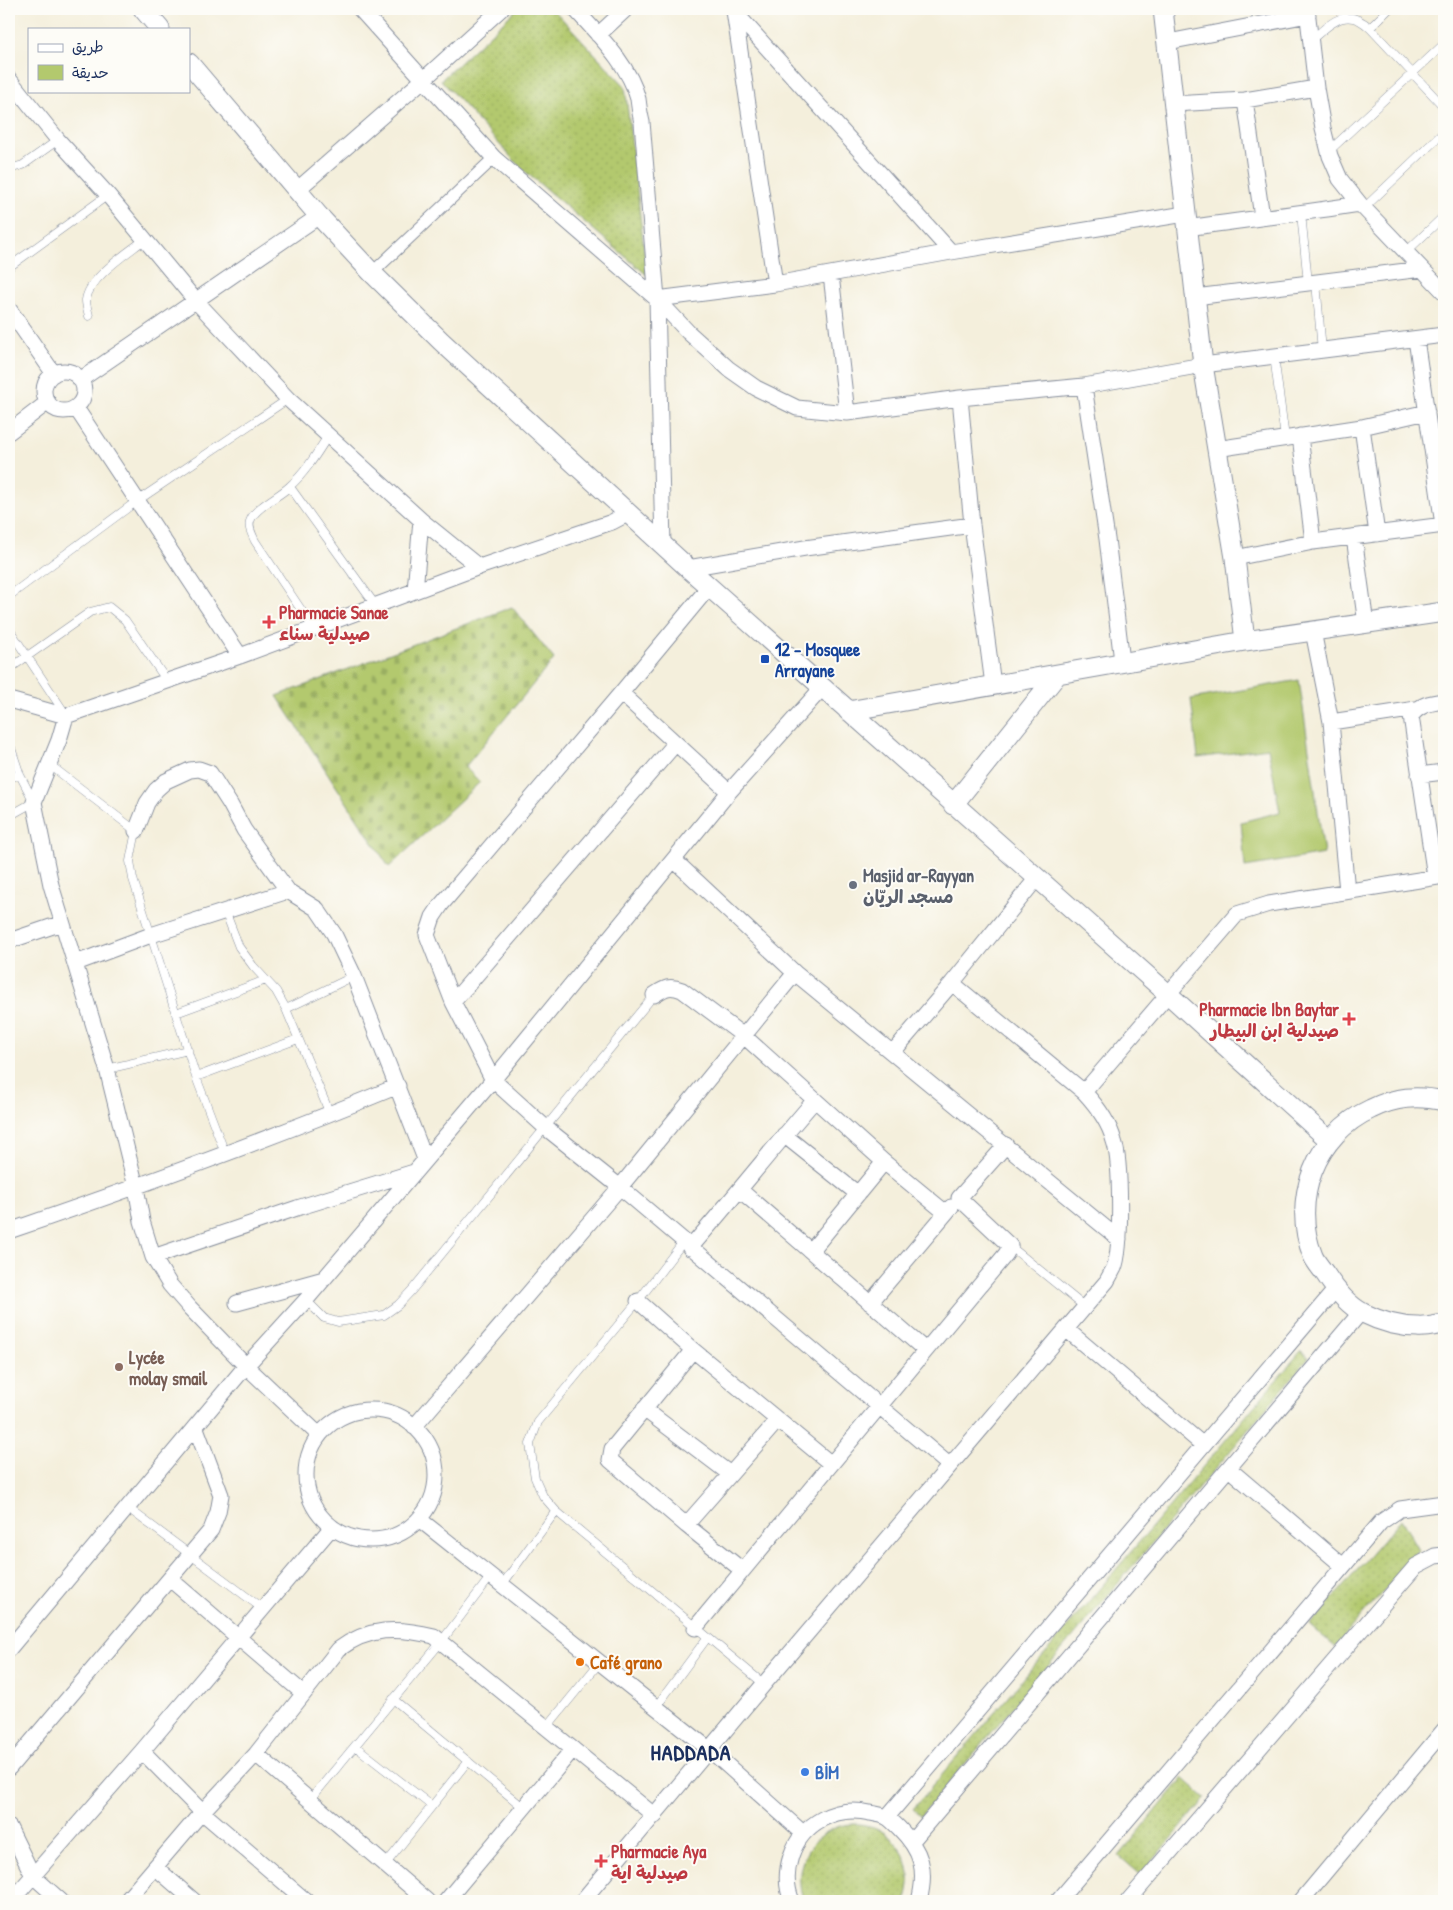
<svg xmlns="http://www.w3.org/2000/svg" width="1453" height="1910" viewBox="0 0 1453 1910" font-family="'Patrick Hand','Playpen Sans Arabic',sans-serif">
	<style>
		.green { fill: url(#green-dots); stroke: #677c66 }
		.cemetery { fill: url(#cemetery-stones); stroke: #677c66 }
		.pitch { fill: #b3c96e; stroke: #677c66 }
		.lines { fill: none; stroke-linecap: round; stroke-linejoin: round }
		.service-casing { stroke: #888f9d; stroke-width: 9 }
		.pedestrian-casing { stroke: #888f9d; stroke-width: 13 }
		.minor-casing { stroke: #888f9d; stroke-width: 17 }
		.tertiary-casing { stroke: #888f9d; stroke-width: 21 }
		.service { stroke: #fff; stroke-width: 8 }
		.pedestrian { stroke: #fff; stroke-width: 11 }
		.minor { stroke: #fff; stroke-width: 15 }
		.tertiary { stroke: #fff; stroke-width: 19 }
		.health-dot { fill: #e0444e; stroke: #fdfcf7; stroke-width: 2 }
		.transit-dot { fill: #1a4fb4; stroke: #fdfcf7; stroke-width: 2 }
		.worship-dot { fill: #6b7280; stroke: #fdfcf7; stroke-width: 2 }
		.education-dot { fill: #8d6e63; stroke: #fdfcf7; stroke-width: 2 }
		.food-dot { fill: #e8710a; stroke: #fdfcf7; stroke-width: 2 }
		.shop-dot { fill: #3f7fe0; stroke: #fdfcf7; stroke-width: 2 }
		.labels { text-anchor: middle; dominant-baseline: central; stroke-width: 4; stroke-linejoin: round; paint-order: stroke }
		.health-label { font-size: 18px; font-weight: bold; fill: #be3a42; stroke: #fdfcf7; text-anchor: start }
		.transit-label { font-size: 18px; font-weight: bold; fill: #164399; stroke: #fdfcf7; text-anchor: start }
		.worship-label { font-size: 18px; font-weight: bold; fill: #5b616d; stroke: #fdfcf7; text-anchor: start }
		.education-label { font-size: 18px; font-weight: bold; fill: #785e54; stroke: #fdfcf7; text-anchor: start }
		.food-label { font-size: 18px; font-weight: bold; fill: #c56008; stroke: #fdfcf7; text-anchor: start }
		.shop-label { font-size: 18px; font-weight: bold; fill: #366cbe; stroke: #fdfcf7; text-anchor: start }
		.district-label { font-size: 22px; font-weight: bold; letter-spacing: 1px; fill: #1b2f5e; stroke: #fdfcf7 }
	</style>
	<defs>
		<pattern id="green-dots" width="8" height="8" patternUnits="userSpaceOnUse" patternTransform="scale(1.25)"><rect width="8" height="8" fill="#b3c96e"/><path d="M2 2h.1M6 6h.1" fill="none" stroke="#99ad62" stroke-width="1.8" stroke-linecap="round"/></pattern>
		<pattern id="cemetery-stones" width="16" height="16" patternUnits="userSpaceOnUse" patternTransform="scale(1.25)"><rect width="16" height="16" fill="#b3c96e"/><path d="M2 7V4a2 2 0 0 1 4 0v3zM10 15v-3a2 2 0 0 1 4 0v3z" fill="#99ad62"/></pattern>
	</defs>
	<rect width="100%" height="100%" fill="#fdfcf7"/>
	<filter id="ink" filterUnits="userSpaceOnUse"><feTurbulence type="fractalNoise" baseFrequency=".02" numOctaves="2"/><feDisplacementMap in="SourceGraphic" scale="10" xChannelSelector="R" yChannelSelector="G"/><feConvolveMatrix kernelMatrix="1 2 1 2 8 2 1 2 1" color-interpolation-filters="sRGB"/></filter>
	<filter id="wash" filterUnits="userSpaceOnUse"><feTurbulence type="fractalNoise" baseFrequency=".0096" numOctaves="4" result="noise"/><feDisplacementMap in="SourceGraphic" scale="20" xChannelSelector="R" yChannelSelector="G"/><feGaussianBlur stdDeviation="1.12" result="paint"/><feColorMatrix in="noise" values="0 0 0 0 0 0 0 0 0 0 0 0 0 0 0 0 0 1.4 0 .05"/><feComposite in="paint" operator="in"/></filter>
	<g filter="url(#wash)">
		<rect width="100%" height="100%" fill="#f4efdc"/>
		<path class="green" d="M517,9H553L625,86L647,275L521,168L441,80Z
			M1301,1351L1309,1358L921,1816L913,1809Z
			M1401,1519L1419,1550L1335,1647L1310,1625Z
			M1183,1778L1206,1798L1141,1875L1119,1856Z
			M859,1824C865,1825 873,1826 878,1829C905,1843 916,1873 905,1901H804C791,1870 808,1836 840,1826C846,1824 853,1824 859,1824Z"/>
		<path class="cemetery" d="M512,607L554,659L465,767L480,782L389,867L277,696Z"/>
		<path class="pitch" d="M1299,680L1324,854L1245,867L1241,822L1280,812L1268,748L1198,758L1191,699Z"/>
	</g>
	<g filter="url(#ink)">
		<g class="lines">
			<defs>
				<path id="service" d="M1370,28L1389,9
					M1310,41C1330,24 1346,5 1370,28L1444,107
					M1329,151L1444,44
					M9,169L23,165L58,140
					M1364,208L1444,132
					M1301,213L1308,283
					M1406,252L1444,216
					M9,267L108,195
					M1316,282L1322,351
					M89,316C88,311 86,306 86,300C89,277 128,253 145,239
					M1274,356L1285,438
					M290,487L376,606
					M9,596L137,501L288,399
					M9,629L66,715
					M314,629L255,541C252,534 247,526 251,519C257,506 280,496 290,486C306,472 317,453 328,436
					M9,669L90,612L109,607L125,620L167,681
					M9,742L20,775L34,802L9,816
					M50,765L136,831L130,861L133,879L196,1077L225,1153
					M9,777L20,775
					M225,911L239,947L253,966L276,991L286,1009L330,1114
					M286,1009L354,976
					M176,1013L266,980
					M107,1069L188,1050
					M196,1077L298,1039
					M683,1242L638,1301L538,1422L530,1444L533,1465L535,1478L543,1496L556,1511L764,1684
					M1010,1246L1085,1307
					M306,1300L324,1318L338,1322L384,1315L398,1305L412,1290L654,995
					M128,1508L263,1609
					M502,1585L556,1511
					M393,1699L524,1808
					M656,1707L707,1638
					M546,1728L600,1662
					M355,1746L432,1806
					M310,1800L441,1642L491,1576
					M385,1865L468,1761"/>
				<path id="pedestrian" d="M372,273L494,158"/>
				<path id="minor" d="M360,9L494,158L657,299L688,332L729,369L756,388L797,408L847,413L960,398L1084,386L1203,365L1444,335
					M575,9C598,35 629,64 638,99C639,107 640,115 642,122L657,299L663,545
					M732,9L951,252
					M1307,9L1316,88L1323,128L1330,156L1340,179L1360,204L1444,292
					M734,11L775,284
					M598,35L626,9
					M1168,42L1308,15
					M9,79L58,140L108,195L195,300L288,399L421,520L479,567
					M1245,100L1262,217
					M1173,104L1245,100L1316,88
					M297,190L423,80L501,9
					M1186,228C1244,220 1302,213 1360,204
					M831,275L847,413
					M1195,297L1422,269
					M657,299L775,284L951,252L1185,214
					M9,309L54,374
					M1416,339L1443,525
					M44 391a20 20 0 1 1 40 0a20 20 0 1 1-40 0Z
					M80,380L319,216
					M1084,386L1107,539L1122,661
					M960,398L972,525L993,685
					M76,408L240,656
					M1362,427L1377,534
					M9,432L48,402
					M1300,436L1313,542
					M1216,449L1362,427L1427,412
					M1354,537L1366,624
					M1235,558L1313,542L1444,525
					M688,568L805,548L972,525
					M709,587L621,693L441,905L433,917L427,935L453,1002L493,1080L546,1128L620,1187L949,1465
					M415,591L421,520
					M1313,631L1331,722L1347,891
					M621,693L729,792
					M9,700L66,716L240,656L479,567L612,522L629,513
					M66,716L59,740L34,802L51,885L107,1069L136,1187L142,1221L153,1257L170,1285L190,1308L246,1366L319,1435
					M1331,722L1416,709
					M1419,775L1444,772
					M136,831L147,803L156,790L166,781L190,770L199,769L210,773L230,804L244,830L288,891L317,909L334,934L354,976L425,1159
					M675,861L795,973L1119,1239
					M1435,877L1411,716C1420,704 1430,703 1444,701
					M9,941L62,923
					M76,963L151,935L288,891
					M654,995C665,988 669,985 682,990L745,1037L884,1162L946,1213
					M453,1002L675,744
					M893,1052L952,983L1037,878
					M1084,1092L1237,914L1269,904L1444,876
					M784,1135L858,1194
					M740,1190L925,1350
					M9,1231C140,1186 270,1139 398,1086
					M690,1248C732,1200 772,1149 814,1101
					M811,1251L884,1162
					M153,1257L297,1208L414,1172
					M638,1301L693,1350L830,1463
					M237,1303L324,1279
					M870,1303L951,1207
					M1066,1329L1203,1445
					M693,1350L612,1449L610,1460L686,1525L742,1570
					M644,1409L730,1474
					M306 1475a65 65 0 1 1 130 0a65 65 0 1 1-130 0Z
					M414,1427L620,1187L795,973
					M1229,1469L1343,1566
					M419,1519L710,1750L803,1833
					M686,1525L778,1420
					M170,1579L303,1693
					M695,1628L1006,1254L1010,1246L959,1198L1006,1145
					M9,1649L246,1366L306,1300L493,1080L729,792L822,688
					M142,1751L202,1812L306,1901
					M256,1754L427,1901
					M9,1768L211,1530L218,1512L221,1495L196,1428
					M887,1817L1335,1290
					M9,1827L33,1876L61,1901
					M912,1841L1361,1312
					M155,1867L194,1901
					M11,1901L142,1751L332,1527
					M126,1901L202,1812L256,1754L339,1649C369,1627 397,1627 434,1636L655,1816
					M446,1901L573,1749
					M582,1901L764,1684L1107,1281C1109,1277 1112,1272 1114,1268C1122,1249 1121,1161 1114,1141C1109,1122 1097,1106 1084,1092L952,983
					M792,1901C786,1887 786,1871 791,1856C802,1823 836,1805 870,1813C876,1814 883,1815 888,1818C892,1821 896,1825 899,1828C922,1851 927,1870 919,1901
					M1058,1901L1381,1522L1400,1509L1444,1503
					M1128,1901L1416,1566L1435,1556L1444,1555
					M1301,1901L1444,1730"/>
				<path id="tertiary" d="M143,9L160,29
					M1163,9L1203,365L1235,558L1245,641
					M189,63L319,216L372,273L441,341L688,568L1168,994L1329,1140
					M848,711L1245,641L1444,612
					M953,805L1057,675
					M1444,1101C1417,1095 1395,1097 1371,1109C1316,1134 1290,1200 1313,1256C1316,1263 1322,1269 1326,1275C1335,1289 1348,1305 1363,1313C1379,1321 1400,1327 1418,1327C1426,1328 1436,1325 1444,1324"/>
			</defs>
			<use href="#service" class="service-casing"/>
			<use href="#pedestrian" class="pedestrian-casing"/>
			<use href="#minor" class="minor-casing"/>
			<use href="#tertiary" class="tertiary-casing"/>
			<use href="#service" class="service"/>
			<use href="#pedestrian" class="pedestrian"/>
			<use href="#minor" class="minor"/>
			<use href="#tertiary" class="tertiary"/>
		</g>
	</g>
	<g class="health-dot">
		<path d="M266.5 614.5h5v5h5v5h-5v5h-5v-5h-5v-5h5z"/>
		<path d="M1346.5 1011.5h5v5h5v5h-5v5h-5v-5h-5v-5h5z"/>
		<path d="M598.5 1853.5h5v5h5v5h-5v5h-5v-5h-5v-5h5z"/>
	</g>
	<rect class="transit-dot" x="760" y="654" width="10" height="10" rx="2.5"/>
	<circle class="worship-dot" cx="853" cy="885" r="5"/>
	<circle class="education-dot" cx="119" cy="1367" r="5"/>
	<circle class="food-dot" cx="580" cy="1662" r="5"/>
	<circle class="shop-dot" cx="805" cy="1772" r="5"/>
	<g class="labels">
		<g class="health-label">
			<text x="279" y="612">Pharmacie Sanae<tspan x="279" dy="21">صيدلية سناء</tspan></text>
			<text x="1339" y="1009" text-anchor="end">Pharmacie Ibn Baytar<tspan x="1339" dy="21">صيدلية ابن البيطار</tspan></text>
			<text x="611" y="1851">Pharmacie Aya<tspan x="611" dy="21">صيدلية اية</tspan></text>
		</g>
		<g class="transit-label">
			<text x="775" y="649">12 - Mosquee<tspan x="775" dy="21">Arrayane</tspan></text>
		</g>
		<g class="worship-label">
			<text x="863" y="875">Masjid ar-Rayyan<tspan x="863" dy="21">مسجد الريّان</tspan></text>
		</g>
		<g class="education-label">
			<text x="129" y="1357">Lycée<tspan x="129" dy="21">molay smail</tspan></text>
		</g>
		<g class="food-label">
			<text x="590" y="1662">Café grano</text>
		</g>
		<g class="shop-label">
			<text x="815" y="1772">BİM</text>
		</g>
		<g class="district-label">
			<text x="691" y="1752">HADDADA</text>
		</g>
	</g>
	<rect width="1453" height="1910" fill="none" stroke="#fdfcf7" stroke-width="30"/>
	<rect x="28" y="28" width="162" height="65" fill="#fdfcf7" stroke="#a3aaba"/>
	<rect x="38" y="44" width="25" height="8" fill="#ffffff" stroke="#a3aaba"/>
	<text x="72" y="52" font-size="15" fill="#1b2f5e">طريق</text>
	<rect x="38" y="65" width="25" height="15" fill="#b3c96e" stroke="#a3aaba"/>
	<text x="72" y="78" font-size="15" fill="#1b2f5e">حديقة</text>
</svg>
